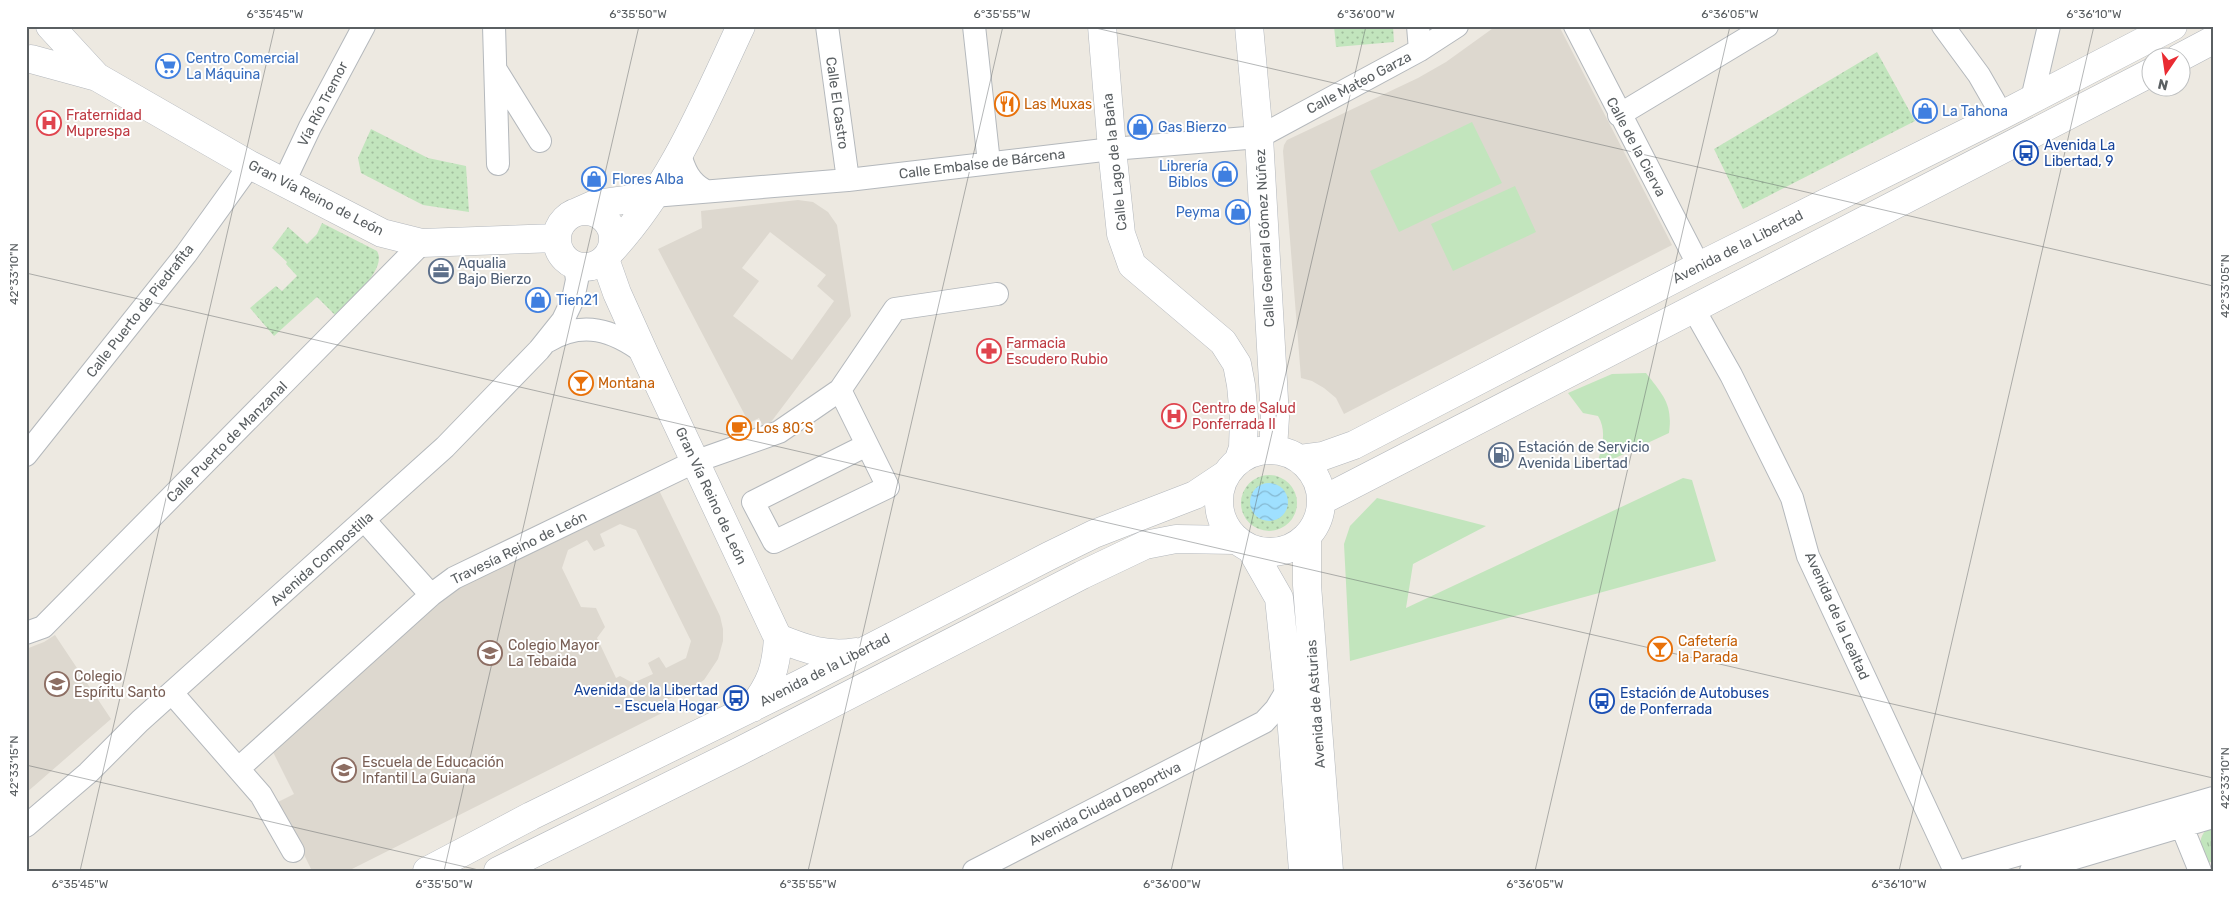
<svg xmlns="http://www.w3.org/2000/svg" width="2239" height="897" viewBox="0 0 2239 897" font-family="Rubik,sans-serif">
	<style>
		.education { fill: #ddd8cf; fill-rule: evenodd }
		.grass { fill: url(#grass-dots) }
		.park { fill: url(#park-tufts) }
		.garden { fill: #c2e5bd }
		.water { fill: url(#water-waves) }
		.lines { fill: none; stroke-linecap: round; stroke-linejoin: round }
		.street-casing { stroke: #b4b8bc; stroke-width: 24 }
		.secondary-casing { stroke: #b3b7bc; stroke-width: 29 }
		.street { stroke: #fff; stroke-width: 22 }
		.secondary { stroke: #fff; stroke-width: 28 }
		.ticks { fill: none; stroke: #5a5f62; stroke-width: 1; stroke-opacity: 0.45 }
		.labels { text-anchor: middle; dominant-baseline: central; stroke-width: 4; stroke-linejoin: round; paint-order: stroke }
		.shop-label { font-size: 14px; fill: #366cbe; stroke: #fff; text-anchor: start }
		.street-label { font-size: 14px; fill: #5a5f62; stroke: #fff }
		.food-label { font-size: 14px; fill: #c56008; stroke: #fff; text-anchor: start }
		.health-label { font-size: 14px; fill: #be3a42; stroke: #fff; text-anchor: start }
		.transit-label { font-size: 14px; fill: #164399; stroke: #fff; text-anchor: start }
		.service-label { font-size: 14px; fill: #4e5e75; stroke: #fff; text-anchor: start }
		.education-label { font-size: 14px; fill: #785e54; stroke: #fff; text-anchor: start }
		.neatline { fill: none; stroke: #5a5f62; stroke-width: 2 }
		.ticks-label { font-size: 12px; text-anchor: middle; fill: #5a5f62 }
	</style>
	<defs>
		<pattern id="grass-dots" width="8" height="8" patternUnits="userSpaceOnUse" patternTransform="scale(1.25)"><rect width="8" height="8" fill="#c2e5bd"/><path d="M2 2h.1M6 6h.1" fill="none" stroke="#a1bd9d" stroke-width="1.8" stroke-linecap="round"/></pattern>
		<pattern id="park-tufts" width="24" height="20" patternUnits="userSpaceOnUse" patternTransform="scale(1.25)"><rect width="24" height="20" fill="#c2e5bd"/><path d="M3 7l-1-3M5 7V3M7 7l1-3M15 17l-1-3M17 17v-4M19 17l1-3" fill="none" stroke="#a1bd9d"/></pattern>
		<pattern id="water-waves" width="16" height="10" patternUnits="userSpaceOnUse" patternTransform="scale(1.25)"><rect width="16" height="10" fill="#9fe0ff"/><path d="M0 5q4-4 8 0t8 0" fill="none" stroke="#85b9d2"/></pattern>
	</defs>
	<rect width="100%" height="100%" fill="#ede9e1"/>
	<path class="education" d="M1496,26H1559L1672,245L1344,414L1336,398L1324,388L1312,381L1301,378L1283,151L1284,145L1287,140L1418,78L1446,62Z
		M798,200L813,202L828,212L837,225L851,316L765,430L759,418L749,423L658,249L702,228L701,211ZM770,232L826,275L817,286L834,301L792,360L733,316L759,281L742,268Z
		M656,484L720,616L723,629V641L718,659L704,680L692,688L660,703L664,712L348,871H312L278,802L294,794L270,746L448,588ZM620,524L636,530L691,641L686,658L666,668L659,657L648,663L653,674L633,683L620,676L616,678L597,638L605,627L596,608L581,607L562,568L568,550L587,540L594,551L605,546L600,534Z
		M55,635L111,719L26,793V649L44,642Z"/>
	<path class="grass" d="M1334,26H1393L1394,42L1336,47Z
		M1877,52L1915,121L1743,209L1714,149Z
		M371,129L428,158L466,166L469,212L423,205L361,173L358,158Z
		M322,223L377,251C388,270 348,302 335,315L317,297L274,336L250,308L276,286L282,291L297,276L286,264L287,262L272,248L288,227L307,244L317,234Z
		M1241 503a28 28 0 1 1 56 0a28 28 0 1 1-56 0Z"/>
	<path class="park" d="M2213,824V861L2208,863C2200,844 2195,838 2213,824Z"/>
	<path class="garden" d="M1472,122L1502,183L1399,232L1370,171Z
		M1515,186L1536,232L1453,271L1431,224Z
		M1646,373C1663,395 1673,404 1669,433L1596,467C1601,451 1608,432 1598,416L1583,413L1568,393L1612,374Z
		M1683,478L1692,480L1716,561L1350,661L1344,544L1350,526L1377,498L1486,526L1413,564L1406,608Z"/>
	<path class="water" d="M1250 502a19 19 0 1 1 38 0a19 19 0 1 1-38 0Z"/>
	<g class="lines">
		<defs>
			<path id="street" d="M494,26L498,164
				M827,26L848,180
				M974,26L989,163
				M1418,26L1420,50
				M1575,26L1699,266
				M1943,26L1979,75L2002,115
				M496,70L540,141
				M2032,99L2049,26
				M1619,115L1767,26
				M680,154C684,170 690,182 704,190
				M284,182L310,127L364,26
				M653,196L848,180L1112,149L1259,137L1420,50L1457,26
				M1693,308L1731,375L1792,498L1808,556L1955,871
				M548,341C583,320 613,330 644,353
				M840,390L888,487L774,542L753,502L867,445
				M26,455L186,254L250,165
				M365,521L431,595
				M26,633L43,627L422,243
				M172,693L261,795L293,851
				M239,768L431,595L454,578L694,462L779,432L840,390L895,309L997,294
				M2176,812L2200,871
				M26,826L88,773L140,721L445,447L539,350L563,320L573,299L577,280L575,265
				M974,871L1264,722L1276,709L1288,689
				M1962,871L2213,798
				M2031,871L2213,817"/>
			<path id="secondary" d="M50,26L97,77
				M1102,26L1112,149L1121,234L1132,265L1223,342L1237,364L1241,385L1244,417L1243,448L1239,459
				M1249,26L1259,137L1275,417L1273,449
				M2179,58L2213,40
				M31,59L97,77L250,165L382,233L422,243L556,238
				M557 239a28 28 0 1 1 56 0a28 28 0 1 1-56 0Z
				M577,212L595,204L653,196
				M610,252C670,188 704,105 741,26
				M605,259L617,293L644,353L778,638C776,669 771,683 752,708
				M1219 501a51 51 0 1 1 102 0a51 51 0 1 1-102 0Z
				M1300,459L1323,456L1354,445L1699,266L2002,115L2173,26
				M1321,501L2152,72
				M1307,536V585L1329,871
				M1251,549L1279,598L1291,716L1303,871
				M778,638C805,649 827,657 856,652
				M427,871L531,816L800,684L1049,556L1094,534L1195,495L1225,475
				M498,871L738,752L1082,575L1145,545L1176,539L1236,540"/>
		</defs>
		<use href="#street" class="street-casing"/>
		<use href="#secondary" class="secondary-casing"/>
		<use href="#street" class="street"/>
		<use href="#secondary" class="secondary"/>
	</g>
	<path class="ticks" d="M1087,26L2213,286M26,273L2213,778M26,765L483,871M80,871L275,26M444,871L639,26M808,871L1003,26M1171,871L1366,26M1535,871L1730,26M1899,871L2094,26"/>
	<defs>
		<symbol id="supermarket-ring" viewBox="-11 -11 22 22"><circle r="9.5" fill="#fff" stroke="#3f7fe0" stroke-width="1.5"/><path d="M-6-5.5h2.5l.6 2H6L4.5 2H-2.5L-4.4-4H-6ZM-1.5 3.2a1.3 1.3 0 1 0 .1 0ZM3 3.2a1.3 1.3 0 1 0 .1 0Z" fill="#3f7fe0"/></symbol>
		<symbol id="restaurant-ring" viewBox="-11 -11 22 22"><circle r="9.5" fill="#fff" stroke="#e8710a" stroke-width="1.5"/><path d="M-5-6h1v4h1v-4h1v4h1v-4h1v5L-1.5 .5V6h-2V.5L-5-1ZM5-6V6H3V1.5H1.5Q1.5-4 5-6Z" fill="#e8710a"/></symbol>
		<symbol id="shop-ring" viewBox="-11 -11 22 22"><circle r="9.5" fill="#fff" stroke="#3f7fe0" stroke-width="1.5"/><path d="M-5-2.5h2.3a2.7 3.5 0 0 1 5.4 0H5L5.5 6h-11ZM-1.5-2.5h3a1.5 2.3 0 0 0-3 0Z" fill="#3f7fe0"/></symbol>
		<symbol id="hospital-ring" viewBox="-11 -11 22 22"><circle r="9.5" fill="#fff" stroke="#e0444e" stroke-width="1.5"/><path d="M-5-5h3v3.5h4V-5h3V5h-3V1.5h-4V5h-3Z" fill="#e0444e"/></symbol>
		<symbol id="bus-ring" viewBox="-11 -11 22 22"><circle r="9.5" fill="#fff" stroke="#1a4fb4" stroke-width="1.5"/><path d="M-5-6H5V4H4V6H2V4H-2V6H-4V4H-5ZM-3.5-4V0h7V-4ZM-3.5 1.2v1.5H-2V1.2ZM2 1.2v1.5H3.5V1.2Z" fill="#1a4fb4"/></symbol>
		<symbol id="office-ring" viewBox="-11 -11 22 22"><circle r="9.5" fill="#fff" stroke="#5c6f8a" stroke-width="1.5"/><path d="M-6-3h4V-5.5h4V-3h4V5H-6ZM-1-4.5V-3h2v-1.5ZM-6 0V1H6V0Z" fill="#5c6f8a"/></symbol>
		<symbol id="pharmacy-ring" viewBox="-11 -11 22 22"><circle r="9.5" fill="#fff" stroke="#e0444e" stroke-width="1.5"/><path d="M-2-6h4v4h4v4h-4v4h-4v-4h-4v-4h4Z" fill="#e0444e"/></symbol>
		<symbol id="bar-ring" viewBox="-11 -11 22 22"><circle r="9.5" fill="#fff" stroke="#e8710a" stroke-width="1.5"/><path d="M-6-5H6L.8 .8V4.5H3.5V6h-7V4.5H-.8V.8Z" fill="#e8710a"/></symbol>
		<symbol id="cafe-ring" viewBox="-11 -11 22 22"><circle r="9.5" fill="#fff" stroke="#e8710a" stroke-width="1.5"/><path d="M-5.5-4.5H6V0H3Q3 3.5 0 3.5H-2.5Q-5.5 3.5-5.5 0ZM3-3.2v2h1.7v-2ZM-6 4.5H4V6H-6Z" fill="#e8710a"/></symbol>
		<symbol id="fuel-ring" viewBox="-11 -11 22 22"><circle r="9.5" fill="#fff" stroke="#5c6f8a" stroke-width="1.5"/><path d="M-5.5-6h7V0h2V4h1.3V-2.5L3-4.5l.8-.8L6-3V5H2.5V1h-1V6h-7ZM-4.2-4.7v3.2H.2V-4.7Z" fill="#5c6f8a"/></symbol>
		<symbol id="university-ring" viewBox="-11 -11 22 22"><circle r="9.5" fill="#fff" stroke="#8d6e63" stroke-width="1.5"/><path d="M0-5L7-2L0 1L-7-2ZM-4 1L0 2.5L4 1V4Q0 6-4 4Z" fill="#8d6e63"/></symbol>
		<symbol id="school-ring" viewBox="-11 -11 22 22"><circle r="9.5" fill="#fff" stroke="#8d6e63" stroke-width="1.5"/><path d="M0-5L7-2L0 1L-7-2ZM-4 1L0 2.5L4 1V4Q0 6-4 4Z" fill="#8d6e63"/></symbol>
	</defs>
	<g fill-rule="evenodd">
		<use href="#supermarket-ring" x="154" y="52" width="28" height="28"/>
		<use href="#restaurant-ring" x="993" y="90" width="28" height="28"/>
		<use href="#shop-ring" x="1911" y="97" width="28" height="28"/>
		<use href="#hospital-ring" x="35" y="109" width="28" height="28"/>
		<use href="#shop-ring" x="1126" y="113" width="28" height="28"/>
		<use href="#bus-ring" x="2012" y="139" width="28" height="28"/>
		<use href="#shop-ring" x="1211" y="160" width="28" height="28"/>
		<use href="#shop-ring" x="580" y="165" width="28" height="28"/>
		<use href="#shop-ring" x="1224" y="198" width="28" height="28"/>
		<use href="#office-ring" x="427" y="257" width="28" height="28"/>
		<use href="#shop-ring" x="524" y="286" width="28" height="28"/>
		<use href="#pharmacy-ring" x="975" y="337" width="28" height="28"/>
		<use href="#bar-ring" x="567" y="369" width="28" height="28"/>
		<use href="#hospital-ring" x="1160" y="402" width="28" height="28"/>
		<use href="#cafe-ring" x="725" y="414" width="28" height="28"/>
		<use href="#fuel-ring" x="1487" y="441" width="28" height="28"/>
		<use href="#bar-ring" x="1646" y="635" width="28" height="28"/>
		<use href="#university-ring" x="476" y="639" width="28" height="28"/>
		<use href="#school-ring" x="43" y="670" width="28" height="28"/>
		<use href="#bus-ring" x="722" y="684" width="28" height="28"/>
		<use href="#bus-ring" x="1588" y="687" width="28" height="28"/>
		<use href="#school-ring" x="330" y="756" width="28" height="28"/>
	</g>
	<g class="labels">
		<g class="shop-label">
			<text x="186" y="58">Centro Comercial<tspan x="186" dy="16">La Máquina</tspan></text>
			<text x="1942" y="111">La Tahona</text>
			<text x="1158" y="127">Gas Bierzo</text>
			<text x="1208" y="166" text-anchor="end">Librería<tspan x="1208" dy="16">Biblos</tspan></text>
			<text x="612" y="179">Flores Alba</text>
			<text x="1220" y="212" text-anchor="end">Peyma</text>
			<text x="556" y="300">Tien21</text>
		</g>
		<g class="street-label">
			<text transform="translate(1359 83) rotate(-28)">Calle Mateo Garza</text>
			<text transform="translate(837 103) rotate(82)">Calle El Castro</text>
			<text transform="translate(323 104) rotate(-63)">Vía Río Tremor</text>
			<text transform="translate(1636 147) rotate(62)">Calle de la Cierva</text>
			<text transform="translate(1115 162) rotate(-96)">Calle Lago de la Baña</text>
			<text transform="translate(982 164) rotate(-7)">Calle Embalse de Bárcena</text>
			<text transform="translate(316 198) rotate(27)">Gran Vía Reino de León</text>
			<text transform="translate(1265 238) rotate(-93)">Calle General Gómez Núñez</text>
			<text transform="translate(1738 247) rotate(-27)">Avenida de la Libertad</text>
			<text transform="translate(140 311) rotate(-52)">Calle Puerto de Piedrafita</text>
			<text transform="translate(227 442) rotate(-45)">Calle Puerto de Manzanal</text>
			<text transform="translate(711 496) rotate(65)">Gran Vía Reino de León</text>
			<text transform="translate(519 548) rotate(-26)">Travesía Reino de León</text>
			<text transform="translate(322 559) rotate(-42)">Avenida Compostilla</text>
			<text transform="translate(1837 616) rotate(66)">Avenida de la Lealtad</text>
			<text transform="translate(825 670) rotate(-27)">Avenida de la Libertad</text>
			<text transform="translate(1316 704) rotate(-94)">Avenida de Asturias</text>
			<text transform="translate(1105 804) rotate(-27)">Avenida Ciudad Deportiva</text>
		</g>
		<g class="food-label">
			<text x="1024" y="104">Las Muxas</text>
			<text x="598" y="383">Montana</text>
			<text x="756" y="428">Los 80´S</text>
			<text x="1678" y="641">Cafetería<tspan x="1678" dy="16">la Parada</tspan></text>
		</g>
		<g class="health-label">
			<text x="66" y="115">Fraternidad<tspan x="66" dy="16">Muprespa</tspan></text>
			<text x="1006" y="343">Farmacia<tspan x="1006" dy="16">Escudero Rubio</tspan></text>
			<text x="1192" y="408">Centro de Salud<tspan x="1192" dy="16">Ponferrada II</tspan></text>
		</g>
		<g class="transit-label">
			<text x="2044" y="145">Avenida La<tspan x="2044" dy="16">Libertad, 9</tspan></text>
			<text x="718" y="690" text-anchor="end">Avenida de la Libertad<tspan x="718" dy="16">- Escuela Hogar</tspan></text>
			<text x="1620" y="693">Estación de Autobuses<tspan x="1620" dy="16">de Ponferrada</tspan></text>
		</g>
		<g class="service-label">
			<text x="458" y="263">Aqualia<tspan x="458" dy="16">Bajo Bierzo</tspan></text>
			<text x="1518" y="447">Estación de Servicio<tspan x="1518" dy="16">Avenida Libertad</tspan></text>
		</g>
		<g class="education-label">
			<text x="508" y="645">Colegio Mayor<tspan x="508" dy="16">La Tebaida</tspan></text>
			<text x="74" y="676">Colegio<tspan x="74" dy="16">Espíritu Santo</tspan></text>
			<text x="362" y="762">Escuela de Educación<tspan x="362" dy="16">Infantil La Guiana</tspan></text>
		</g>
	</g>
	<rect width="2239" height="897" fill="none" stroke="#ffffff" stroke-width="55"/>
	<g transform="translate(2166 72) rotate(193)"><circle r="24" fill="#ffffff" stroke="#bdbfc0"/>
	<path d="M0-4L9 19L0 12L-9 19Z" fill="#e92b32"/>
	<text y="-8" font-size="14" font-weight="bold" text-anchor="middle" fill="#5a5f62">N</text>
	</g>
	<rect x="28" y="28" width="2184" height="842" class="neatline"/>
	<g class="ticks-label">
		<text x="275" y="18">6°35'45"W</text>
		<text x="638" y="18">6°35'50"W</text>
		<text x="1002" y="18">6°35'55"W</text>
		<text x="1366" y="18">6°36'00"W</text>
		<text x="1730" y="18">6°36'05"W</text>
		<text x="2094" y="18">6°36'10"W</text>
		<text transform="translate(14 274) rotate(-90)" y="4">42°33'10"N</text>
		<text transform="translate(2225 286) rotate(-90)" y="4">42°33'05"N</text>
		<text transform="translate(14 766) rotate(-90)" y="4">42°33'15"N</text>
		<text transform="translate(2225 778) rotate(-90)" y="4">42°33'10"N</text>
		<text x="80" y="888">6°35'45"W</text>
		<text x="444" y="888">6°35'50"W</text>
		<text x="808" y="888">6°35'55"W</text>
		<text x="1172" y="888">6°36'00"W</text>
		<text x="1535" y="888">6°36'05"W</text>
		<text x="1899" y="888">6°36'10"W</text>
	</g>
</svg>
